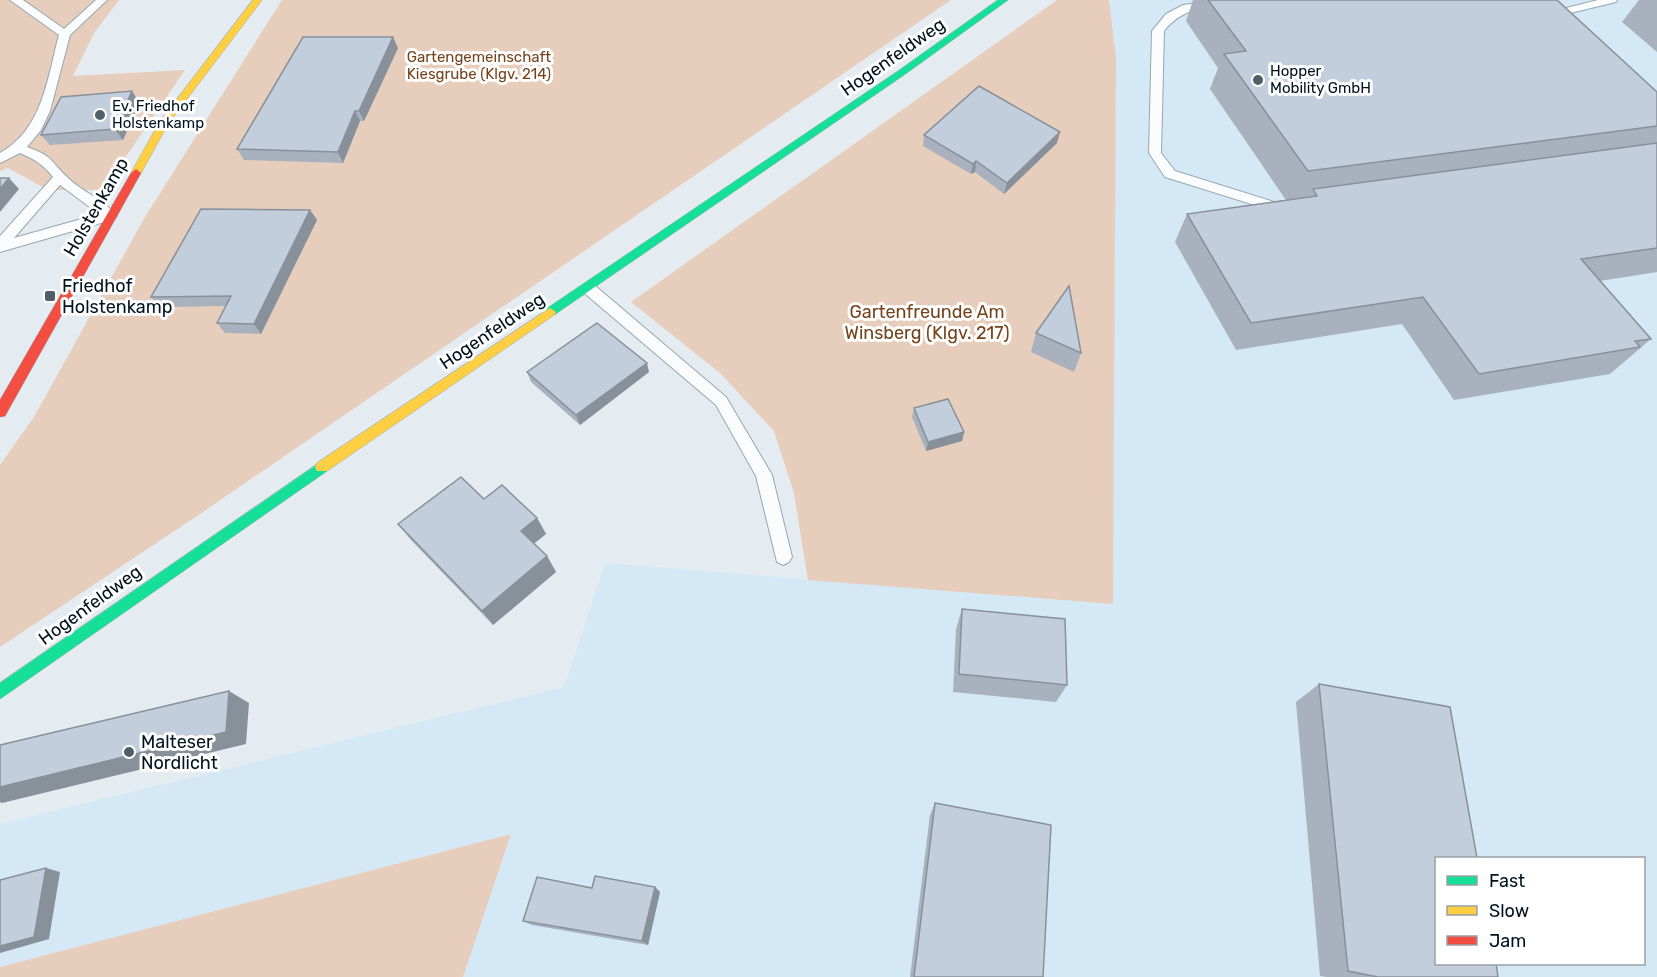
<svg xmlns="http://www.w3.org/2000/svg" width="1657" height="977" viewBox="0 0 1657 977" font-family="Rubik,sans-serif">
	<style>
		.built { fill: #d4e8f5; fill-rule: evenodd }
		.green { fill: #e6cdbc }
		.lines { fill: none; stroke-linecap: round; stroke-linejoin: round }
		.lane-casing { stroke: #96a7b1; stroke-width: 2 }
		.fast-casing { stroke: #96a7b1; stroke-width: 1 }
		.slow-casing { stroke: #96a7b1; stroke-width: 1 }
		.jam-casing { stroke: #96a7b1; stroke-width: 1 }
		.lane { fill: #fbfcfd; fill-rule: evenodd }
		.fast { fill: #16e098; fill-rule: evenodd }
		.slow { fill: #ffcf43; fill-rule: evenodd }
		.jam { fill: #f24e42; fill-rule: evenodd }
		.wall { fill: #a8b1bd }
		.shaded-wall { fill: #88909a }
		.building { fill: #c3cedc; stroke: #88909a; stroke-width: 1.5 }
		.poi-dot { fill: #505e68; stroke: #fff; stroke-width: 2 }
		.labels { text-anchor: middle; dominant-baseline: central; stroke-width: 6; stroke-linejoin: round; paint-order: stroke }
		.far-park-label { font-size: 15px; fill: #75431a; stroke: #fff }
		.far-poi-label { font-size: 15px; fill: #00121e; stroke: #fff; text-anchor: start }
		.street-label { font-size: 18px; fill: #00121e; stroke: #fff }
		.poi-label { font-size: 18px; fill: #00121e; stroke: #fff; text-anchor: start }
		.park-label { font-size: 18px; fill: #75431a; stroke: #fff }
	</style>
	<rect width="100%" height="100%" fill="#e5ecf1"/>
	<path class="built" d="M1109,0H1657V977H463L511,834L0,967V824L564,687L605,563L1113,604L1116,58ZM1436,858H1644V964H1436Z"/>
	<path class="green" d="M0,0H119L94,33L73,76L185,70L103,190H48L8,168L0,171Z
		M282,0H951L197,516L0,647V465L34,417L145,217Z
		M1057,0H1109L1116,58L1113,604L808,580L794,493L774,431L720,373L631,302Z
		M511,834L463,977H0V967Z"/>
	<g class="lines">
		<defs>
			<path id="lane" d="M10,0H23L64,29L96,0H107L70,35L50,111L41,130L27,147C53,156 50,161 68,178C82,192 105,200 117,216L115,219L0,252V236L53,177C44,165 34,159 20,153L0,163V153C43,129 47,79 59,35ZM60,185L99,214L14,238Z
				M1220,0H1254L1249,3C1216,7 1186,3 1164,31L1161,153L1175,171L1287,206L1289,209L1287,212H1277L1165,177L1149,153L1152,31L1166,14L1183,5Z
				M1598,0H1617L1616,2L1558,16L1552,13L1554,11Z
				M588,283L593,284L726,397L772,475L792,557L789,562L783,565L777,562L756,476L716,405L583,292L581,288Z"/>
			<path id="fast" d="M998,0H1008L904,75L554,315H546L544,312L546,309L898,71Z
				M322,461L327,463L329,467L327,471L0,699V683Z"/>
			<path id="slow" d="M253,0H262L168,124L140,175H132L131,173L160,121Z
				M550,308L556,312L554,315L327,471H317L315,467L317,463Z"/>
			<path id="jam" d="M136,169L141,173L5,416L0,417V400L131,173Z"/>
		</defs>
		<use href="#lane" class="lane-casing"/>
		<use href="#fast" class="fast-casing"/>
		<use href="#slow" class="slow-casing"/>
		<use href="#jam" class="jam-casing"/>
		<use href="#lane" class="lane"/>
		<use href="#fast" class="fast"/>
		<use href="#slow" class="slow"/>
		<use href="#jam" class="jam"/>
	</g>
	<path class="wall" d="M1193,0H1557L1657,92V272L1600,281L1651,339L1610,374L1454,400L1402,324L1236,350L1175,242L1187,214L1286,200L1210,89L1218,68L1186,21Z
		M1639,0H1657V52L1622,22Z
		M398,48L364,121H360L343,163L244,160L237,149Z
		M132,91L139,102L123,140L50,145L41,135Z
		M924,135L1057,143L1004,194L975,172L971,174L923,146Z
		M310,210L317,220L261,334L225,333L217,323L226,306L160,307L151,297Z
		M1036,333L1081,353L1074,372L1031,352Z
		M527,372H649L580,425L531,382Z
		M914,408L964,432L962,441L926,451L912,417Z
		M537,518L546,534L534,543L547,556L556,572L493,625L411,540L398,524Z
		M962,609L1067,685L1056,702L953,692L956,629Z
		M1319,684L1498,977H1327L1320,976L1296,702Z
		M935,803L1043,977H910L930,815Z
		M655,887L660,892L648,945L532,925L523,921L592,888Z"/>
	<path class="shaded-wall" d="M393,37L398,48L364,121L359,111Z
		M132,91L139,102L123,140L115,129Z
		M355,111L360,121L343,163L338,152Z
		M1060,132L1057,143L1004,194L1007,183Z
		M976,161L975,172L971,174L973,164Z
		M9,178L19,189L0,212V189Z
		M310,210L317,220L261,334L254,324Z
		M647,363L649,372L580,425L576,415Z
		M964,432L962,441L926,451L928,442Z
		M537,518L546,534L531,546L521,531Z
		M547,556L556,572L493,625L482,611Z
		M229,691L249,703L246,744L2,803L0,802V787Z
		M46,868L60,872L49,939L0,953V946Z
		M655,887L660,892L648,945L642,941Z"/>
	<path class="building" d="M1208,0H1557L1657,92V126L1308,171L1224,54L1246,51Z
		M303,37H393L359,111H355L338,152L237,149Z
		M979,86L1060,132L1007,183L976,161L973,164L924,135Z
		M132,91L115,129L41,135L61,97Z
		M1657,143V248L1581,259L1651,339L1635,341L1640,347L1479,374L1423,297L1251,323L1187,214L1317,196L1313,189Z
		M0,178H9L0,189Z
		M201,209L310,210L254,324L217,323L231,296L151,297Z
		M1069,286L1081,353L1036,333Z
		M597,323L647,363L576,415L527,372Z
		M948,399L964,432L928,442L914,408Z
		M461,477L484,499L502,485L537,518L521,531L547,556L482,611L398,524Z
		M962,609L1065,619L1067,685L959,674Z
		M1319,684L1450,707L1477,858H1437V963H1496L1498,977H1378L1348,971Z
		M229,691L226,732L0,787V745Z
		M935,803L1051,825L1043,977H914Z
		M46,868L34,937L0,946V880Z
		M595,876L655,887L642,941L523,921L537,877L592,888Z"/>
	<g class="poi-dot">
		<circle cx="1258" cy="80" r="6"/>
		<circle cx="100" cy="115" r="6"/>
		<rect x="44" y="290" width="12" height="12" rx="3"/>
		<circle cx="129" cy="752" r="6"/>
	</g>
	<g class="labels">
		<g class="far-park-label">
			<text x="479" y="57">Gartengemeinschaft<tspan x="479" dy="17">Kiesgrube (Klgv. 214)</tspan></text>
		</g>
		<g class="far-poi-label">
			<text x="1270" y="71">Hopper<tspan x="1270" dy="17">Mobility GmbH</tspan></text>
			<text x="112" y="106">Ev. Friedhof<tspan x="112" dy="17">Holstenkamp</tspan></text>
		</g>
		<g class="street-label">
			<text transform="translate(893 57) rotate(-35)">Hogenfeldweg</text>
			<text transform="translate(96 207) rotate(-60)">Holstenkamp</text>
			<text transform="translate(492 331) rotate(-34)">Hogenfeldweg</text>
			<text transform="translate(90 605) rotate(-36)">Hogenfeldweg</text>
		</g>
		<g class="poi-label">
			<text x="62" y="286">Friedhof<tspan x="62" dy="21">Holstenkamp</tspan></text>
			<text x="141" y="742">Malteser<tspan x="141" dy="21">Nordlicht</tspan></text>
		</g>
		<g class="park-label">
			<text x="927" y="312">Gartenfreunde Am<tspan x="927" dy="21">Winsberg (Klgv. 217)</tspan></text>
		</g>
	</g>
	<rect x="1435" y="857" width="210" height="108" fill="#ffffff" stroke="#99a0a5" stroke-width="1.5"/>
	<rect x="1447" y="876" width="30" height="9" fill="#16e098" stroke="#99a0a5" stroke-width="1.5"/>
	<text x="1489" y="887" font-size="18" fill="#00121e">Fast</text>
	<rect x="1447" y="906" width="30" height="9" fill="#ffcf43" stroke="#99a0a5" stroke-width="1.5"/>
	<text x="1489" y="917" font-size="18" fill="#00121e">Slow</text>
	<rect x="1447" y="936" width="30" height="9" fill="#f24e42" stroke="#99a0a5" stroke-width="1.5"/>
	<text x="1489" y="947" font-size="18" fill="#00121e">Jam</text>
</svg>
